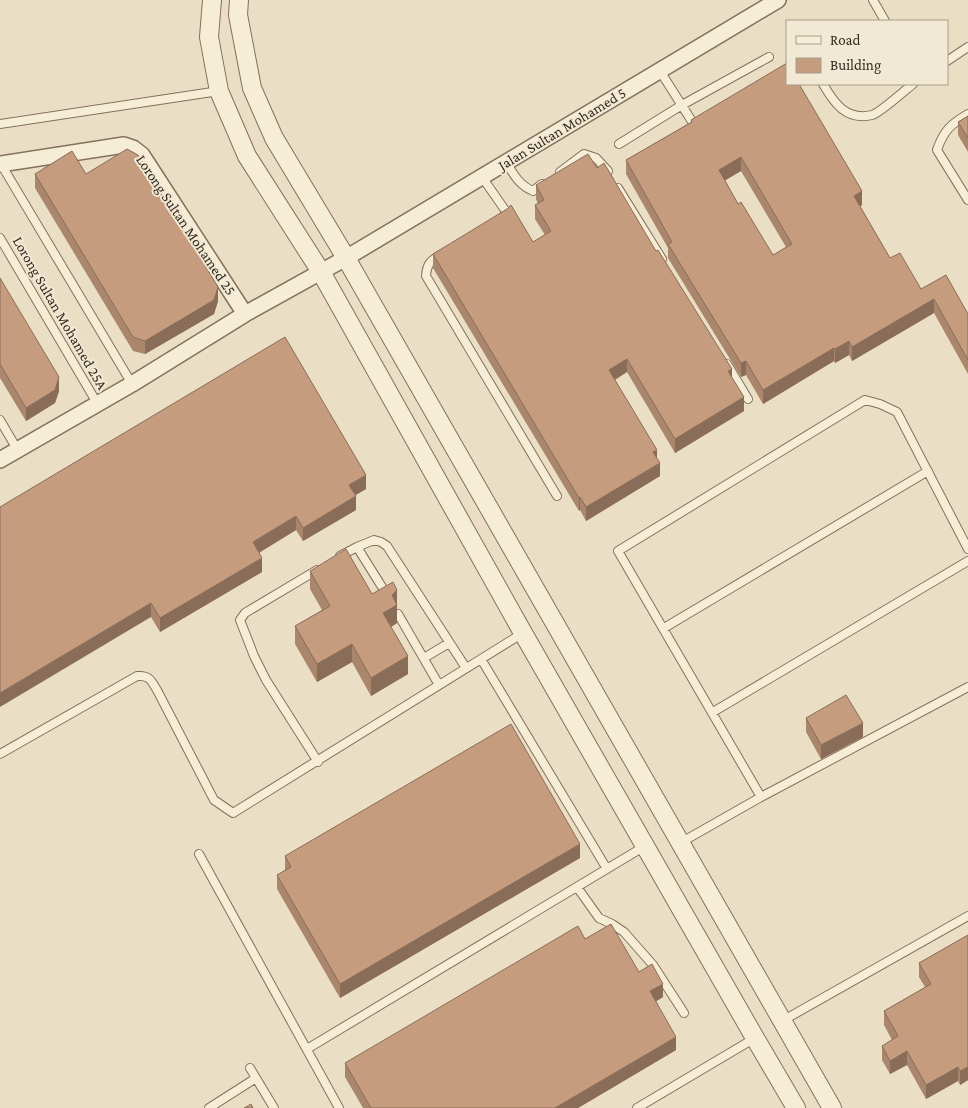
<svg xmlns="http://www.w3.org/2000/svg" width="968" height="1108" viewBox="0 0 968 1108" font-family="'Crimson Pro',serif">
	<style>
		.lines { fill: none; stroke-linecap: round; stroke-linejoin: round }
		.service-casing { stroke: #83715d; stroke-width: 10 }
		.minor-casing { stroke: #83715d; stroke-width: 18 }
		.tertiary-casing { stroke: #83715d; stroke-width: 20 }
		.service { stroke: #f6edd7; stroke-width: 8 }
		.minor { stroke: #f6edd7; stroke-width: 15 }
		.tertiary { stroke: #f6edd7; stroke-width: 18 }
		.wall { fill: #a9866c; fill-rule: evenodd }
		.shaded-wall { fill: #8a6d58 }
		.building { fill: #c59c7e; stroke: #8a6d58; fill-rule: evenodd }
		.labels { text-anchor: middle; dominant-baseline: central; stroke-width: 4; stroke-linejoin: round; paint-order: stroke }
		.street-label { font-size: 15px; fill: #352a1f; stroke: #f2e9d4 }
	</style>
	<rect width="100%" height="100%" fill="#eadfc5"/>
	<g class="lines">
		<defs>
			<path id="service" d="M873,0L885,21
				M947,61L968,47
				M660,71L693,123
				M823,84C834,103 846,121 872,115C880,113 905,90 913,84
				M968,114C951,124 944,130 937,150L968,200
				M0,124L219,91
				M619,144L682,105L769,57
				M506,162C514,175 519,185 533,191L542,184
				M1,164L132,384
				M560,172L584,154L596,158L608,171
				M482,177L505,210V214L502,219
				M618,188L662,259
				M0,238L97,403
				M440,255C430,261 427,264 426,276L557,496
				M727,364L748,399
				M0,420L17,449
				M357,547L387,595
				M340,556L357,547L374,540L381,542L387,546L466,668
				M317,570L245,613L240,620L254,656L266,680L318,762
				M398,614L439,685
				M664,628L928,471
				M424,658L449,643
				M481,659L607,869
				M713,712L968,561
				M0,754L137,676C149,675 151,680 157,690L214,800L233,813L523,633
				M761,797L968,687
				M680,843L761,797L618,551L865,400L880,404L897,412L968,549
				M199,854L339,1108
				M577,887L599,918L612,924L624,932L653,965L684,1013
				M782,1021L968,916
				M307,1049L645,846
				M250,1068L274,1108
				M209,1108L256,1078
				M637,1108L755,1038"/>
			<path id="minor" d="M0,164L124,145L133,148L142,155L245,314
				M0,460L132,384L245,314L346,258L778,0"/>
			<path id="tertiary" d="M212,0L209,37L219,91L247,156L321,272L523,633L755,1038L796,1108
				M239,0L238,15L252,88L274,138L346,258L832,1108"/>
		</defs>
		<use href="#service" class="service-casing"/>
		<use href="#minor" class="minor-casing"/>
		<use href="#tertiary" class="tertiary-casing"/>
		<use href="#service" class="service"/>
		<use href="#minor" class="minor"/>
		<use href="#tertiary" class="tertiary"/>
	</g>
	<path class="wall" d="M968,116V152L958,135V122Z
		M691,120L862,205L860,206L890,258L921,289L968,314V374L934,313L852,361L849,355L835,363L834,361L763,404L746,375L741,377L668,258V248L626,174V160L691,122ZM741,171L786,247L773,255L738,204L725,180Z
		M597,168L732,377L744,411L675,453L627,372L615,380L657,458L660,476L586,521L580,510L579,511L433,268V254L533,242L545,235L535,219V205L538,204L536,199V185Z
		M35,174H86L218,301L214,314L145,354L133,351L35,188Z
		M0,278L59,391L55,403L26,421L0,378Z
		M366,489L355,495L356,510L303,541L296,530L259,553L262,572L160,632L151,617L0,507Z
		M310,571L372,594L397,590V623L391,627L408,674L371,696L352,662L317,682L295,644V626L322,610L310,589Z
		M806,718L863,737L821,759L806,732Z
		M285,856L580,858L340,998L277,889V875L285,870Z
		M968,935V1080L960,1085L958,1081L926,1099L907,1065L890,1074L882,1060V1046L892,1040L884,1025V1011L925,987L919,977V963Z
		M585,939L639,972L663,997L656,1001L676,1050L578,1108H363L345,1077V1063Z"/>
	<path class="shaded-wall" d="M741,157V171L719,184V170Z
		M862,191V205L854,210V196Z
		M218,287V301L214,314L145,354V341Z
		M934,299V313L852,361V347Z
		M849,341V355L835,363V349Z
		M834,348V361L763,404V390Z
		M627,359V372L609,383V370Z
		M746,361V375L741,377V363Z
		M732,369V383L728,371Z
		M59,377V391L55,403L26,421V408Z
		M744,397V411L675,453V439Z
		M657,450V464L653,452Z
		M660,463V476L586,521V507Z
		M366,475V489L349,499V485Z
		M356,496V510L303,541V528Z
		M580,497V510L579,511V498Z
		M296,516V530L253,556V542Z
		M262,558V572L160,632V618Z
		M397,590V623L383,632V613L392,595Z
		M151,603V617L0,707V693Z
		M352,644V662L317,682V664Z
		M408,656V674L371,696V678Z
		M863,723V737L821,759V745Z
		M580,844V858L340,998V984Z
		M663,984V997L650,1005V991Z
		M676,1037V1050L578,1108H555Z
		M907,1051V1065L890,1074V1061Z
		M958,1067V1081L926,1099V1085Z
		M968,1067V1080L960,1085V1071Z"/>
	<path class="building" d="M787,63V84H799L862,191L854,196L890,258L900,253L921,289L946,275L968,314V360L934,299L852,347L849,341L835,349L834,348L763,390L746,361L741,363L668,244L672,242L626,160L692,122L691,120ZM741,157L792,244L773,255L741,202L738,204L719,170Z
		M968,116V138L958,122Z
		M127,149L138,155L218,287L214,300L145,341L133,337L35,174L72,151L86,174Z
		M588,154L597,168L604,163L656,251L658,250L732,369L728,371L744,397L675,439L627,359L609,370L657,450L653,452L660,463L586,507L580,497L579,498L433,254L507,209L511,205L533,242L551,231L535,205L544,200L536,185Z
		M0,278L59,377L55,390L26,408L0,364Z
		M285,337L366,475L349,485L356,496L303,528L296,516L253,542L262,558L160,618L151,603L0,693V507Z
		M346,549L372,594L393,582L397,590L392,595L397,605L383,613L408,656L371,678L352,644L317,664L295,626L330,606L310,571Z
		M846,695L863,723L821,745L806,718Z
		M511,724L580,844L340,984L277,875L291,867L285,856Z
		M611,924L639,972L652,964L663,984L650,991L676,1037L555,1108H371L345,1063L578,926L585,939Z
		M968,935V1067L960,1071L958,1067L926,1085L907,1051L890,1061L882,1046L898,1036L884,1011L931,984L919,963Z
		M251,1104L253,1108H244Z"/>
	<g class="labels">
		<g class="street-label">
			<text transform="translate(562 129) rotate(-31)">Jalan Sultan Mohamed 5</text>
			<text transform="translate(186 225) rotate(56)">Lorong Sultan Mohamed 25</text>
			<text transform="translate(60 313) rotate(60)">Lorong Sultan Mohamed 25A</text>
		</g>
	</g>
	<rect x="786" y="20" width="162" height="65" fill="#f2e9d4" stroke="#a69d8c"/>
	<rect x="796" y="36" width="25" height="8" fill="#f6edd7" stroke="#a69d8c"/>
	<text x="830" y="45" font-size="15" fill="#352a1f">Road</text>
	<rect x="796" y="58" width="25" height="15" fill="#c59c7e" stroke="#a69d8c"/>
	<text x="830" y="70" font-size="15" fill="#352a1f">Building</text>
</svg>
